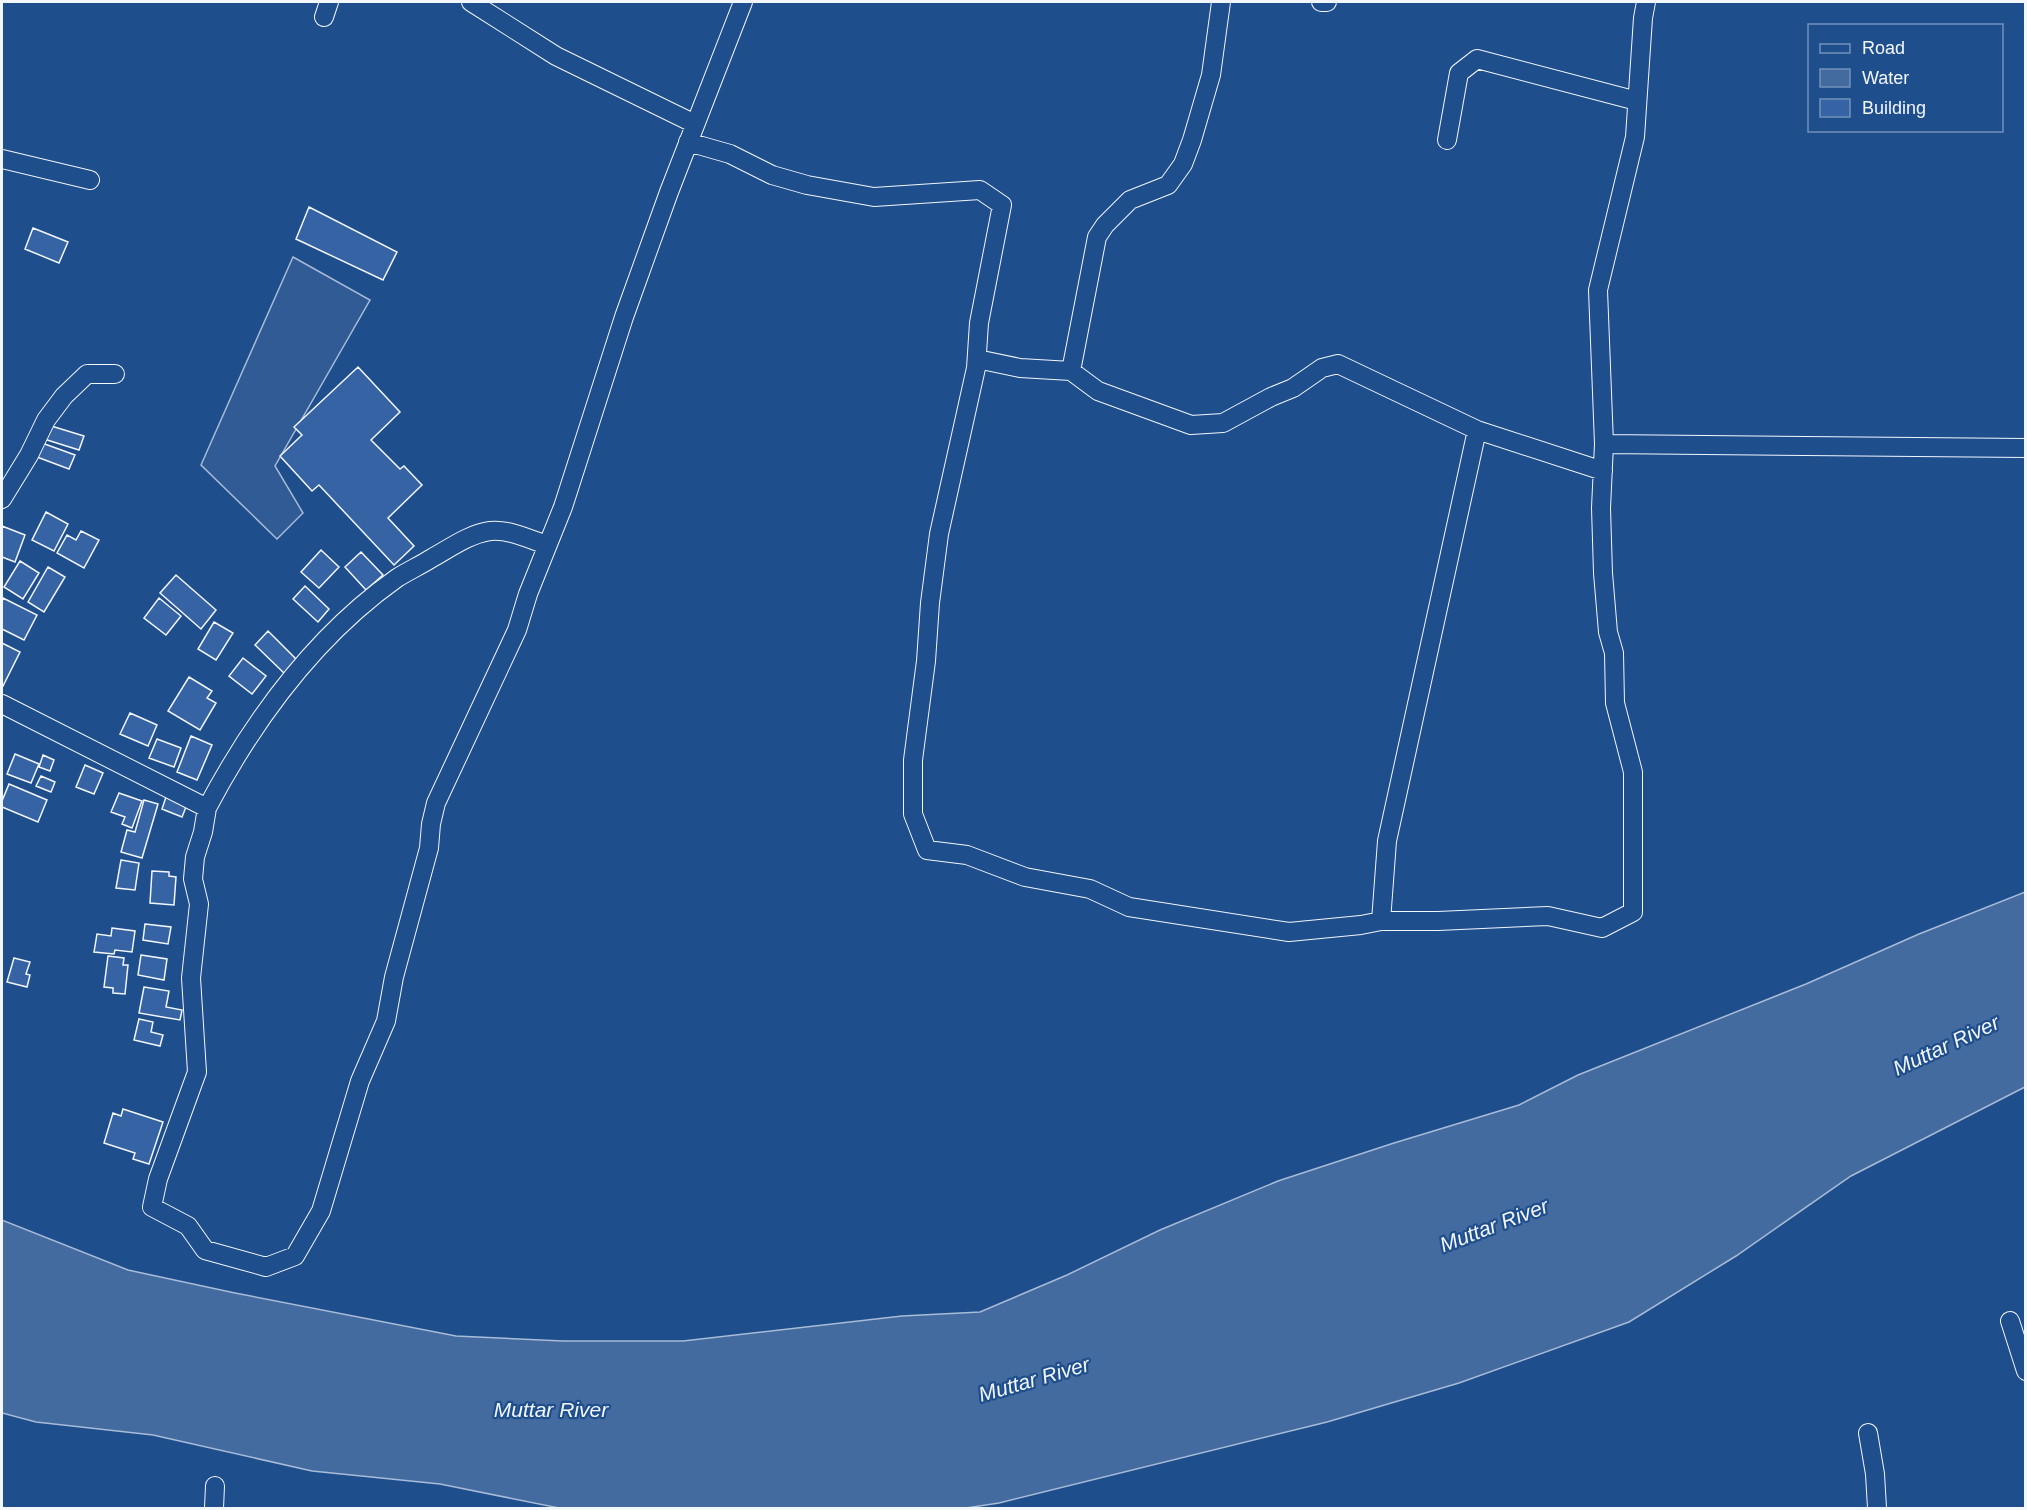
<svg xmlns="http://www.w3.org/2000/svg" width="2027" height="1510" viewBox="0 0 2027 1510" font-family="Helvetica,sans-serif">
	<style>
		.built { fill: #305b95; stroke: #a8bbd7; stroke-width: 1.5 }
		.water { fill: #446ba0; stroke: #a8bbd7; stroke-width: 1.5 }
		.building { fill: #3563a3; stroke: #f2f6ff; stroke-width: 1.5 }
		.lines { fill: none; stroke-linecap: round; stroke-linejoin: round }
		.street-casing { stroke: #f2f6ff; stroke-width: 20 }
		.street { stroke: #1f4e8c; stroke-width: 18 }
		.labels { text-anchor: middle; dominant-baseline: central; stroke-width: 4.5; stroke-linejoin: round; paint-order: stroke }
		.water-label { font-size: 21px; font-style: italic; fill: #f2f6ff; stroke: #1f4e8c }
	</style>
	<rect width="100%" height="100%" fill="#1f4e8c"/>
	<path class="built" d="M293,257L370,300L275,466L303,513L277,539L201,465Z"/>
	<path class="water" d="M2025,892V1087L1851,1176L1736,1256L1629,1322L1459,1383L1327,1422L999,1503L966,1508H559L440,1484L312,1471L153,1435L36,1422L2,1413V1220L128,1270L235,1293L456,1336L563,1341H683L902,1316L980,1312L1067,1275L1160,1230L1278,1181L1394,1143L1519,1105L1578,1075L1806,984L1919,934Z"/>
	<path class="building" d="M309,207L397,252L383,280L296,239Z
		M33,228L68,242L59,263L25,249Z
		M358,367L400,412L371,440L400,469L404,466L422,485L388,518L414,546L394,565L319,485L312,491L280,456L302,435L294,427Z
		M48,425L84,436L79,450L44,439Z
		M42,443L75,455L69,469L37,457Z
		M46,512L68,524L54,551L32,540Z
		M2,526L25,535L15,562L2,557Z
		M81,531L99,540L84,568L57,553L67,535L76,540Z
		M321,550L339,567L319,588L301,572Z
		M361,552L383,575L366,590L345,567Z
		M20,561L39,573L23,599L4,587Z
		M48,567L65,577L44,612L28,602Z
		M176,575L216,610L201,629L160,593Z
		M305,586L329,609L318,622L293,599Z
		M3,598L37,615L24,640L2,629V602Z
		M159,598L181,616L166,635L144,618Z
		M214,622L233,633L216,660L198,649Z
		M268,631L299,662L286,675L255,645Z
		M2,643L20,652L3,686L2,685Z
		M243,658L266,676L252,694L229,676Z
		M189,677L212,691L207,698L216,703L200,730L168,711Z
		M130,713L157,725L148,746L120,734Z
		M191,736L212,745L197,780L177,772Z
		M157,739L181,748L174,767L149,758Z
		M15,754L39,764L31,783L7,774Z
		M43,755L54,760L50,771L39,767Z
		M85,765L103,773L94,794L76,787Z
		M41,776L55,782L51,792L36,786Z
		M9,784L47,800L38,822L2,807V801Z
		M119,793L142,801L132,828L122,824L125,817L111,812Z
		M167,794L188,802L182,817L162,809Z
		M144,800L158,804L142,858L121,852L127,830L135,832Z
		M121,860L139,863L135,890L116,888Z
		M152,871L169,872V876L176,877L174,905L150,903Z
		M145,924L171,927L168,944L143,940Z
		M112,928L135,931L132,952L115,950L114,954L94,952L97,934L111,936Z
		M141,955L167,959L164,980L138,975Z
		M108,956L124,958L123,965H128L125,994L113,993V988L104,987Z
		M14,958L30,962L26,974L30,975L27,987L7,982Z
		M144,987L169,991L166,1007L182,1010L180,1020L139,1013Z
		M139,1019L153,1022L151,1032L163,1035L160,1046L134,1040Z
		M123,1109L163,1122L149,1164L133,1159L135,1153L104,1143L113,1113L121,1116Z"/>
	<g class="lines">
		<defs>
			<path id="street" d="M471,2L556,56L695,124
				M1321,2H1327
				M324,17L329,2
				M1447,140L1459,73L1477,59L1637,101
				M688,142L730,154L772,175L807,185L874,197L980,190L1002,205L979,323L976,368L939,534L930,603L926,661L913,760V814L927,850L967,855L1025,877L1090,889L1129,907L1289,932L1361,925L1381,921H1438L1548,916L1602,928L1633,912V772L1615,703L1614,653L1608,632L1603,573L1601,508L1604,444L1598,290L1635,137L1643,18L1646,2
				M2,159L90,180
				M977,359L1020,368L1071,371L1098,391L1191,425L1223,423L1271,397L1293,388L1322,368L1338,364L1477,430L1603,471
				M1071,371L1097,237L1105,225L1130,200L1168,185L1183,164L1192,140L1211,75L1221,2
				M1604,444L2026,448
				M2,499L29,455L46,420L64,396L87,374H115
				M2,704L207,808C253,721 315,636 397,578C408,571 421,565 432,558C450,548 469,534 490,531C510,529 528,539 547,545
				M207,808L203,832L195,857L193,879L199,904L191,978L197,1072L158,1179L152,1207L188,1226L205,1250L266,1267L295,1256L321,1211L360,1081L386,1021L394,977L429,848L431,824L436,803L517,630L528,594L563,507L624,317L669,192L743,2
				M1381,921L1387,841L1477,430
				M2010,1321L2026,1371
				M1868,1433L1875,1474L1877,1508
				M214,1508L215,1486"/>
		</defs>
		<use href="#street" class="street-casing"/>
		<use href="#street" class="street"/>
	</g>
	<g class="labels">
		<g class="water-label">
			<text transform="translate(1946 1045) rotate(-25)">Muttar River</text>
			<text transform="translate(1494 1225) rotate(-21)">Muttar River</text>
			<text transform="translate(1034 1379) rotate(-16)">Muttar River</text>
			<text x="551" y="1409">Muttar River</text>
		</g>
	</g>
	<rect width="2027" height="1510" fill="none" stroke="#f2f6ff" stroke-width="6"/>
	<rect x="1808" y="24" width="195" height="108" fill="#1f4e8c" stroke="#7391ba" stroke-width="1.5"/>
	<rect x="1820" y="44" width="30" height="9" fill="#1f4e8c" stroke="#7391ba" stroke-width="1.5"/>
	<text x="1862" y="54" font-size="18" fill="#f2f6ff">Road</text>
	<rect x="1820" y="69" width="30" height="18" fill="#446ba0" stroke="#7391ba" stroke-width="1.5"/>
	<text x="1862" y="84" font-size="18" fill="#f2f6ff">Water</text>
	<rect x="1820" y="99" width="30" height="18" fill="#3563a3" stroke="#7391ba" stroke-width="1.5"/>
	<text x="1862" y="114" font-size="18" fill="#f2f6ff">Building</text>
</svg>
